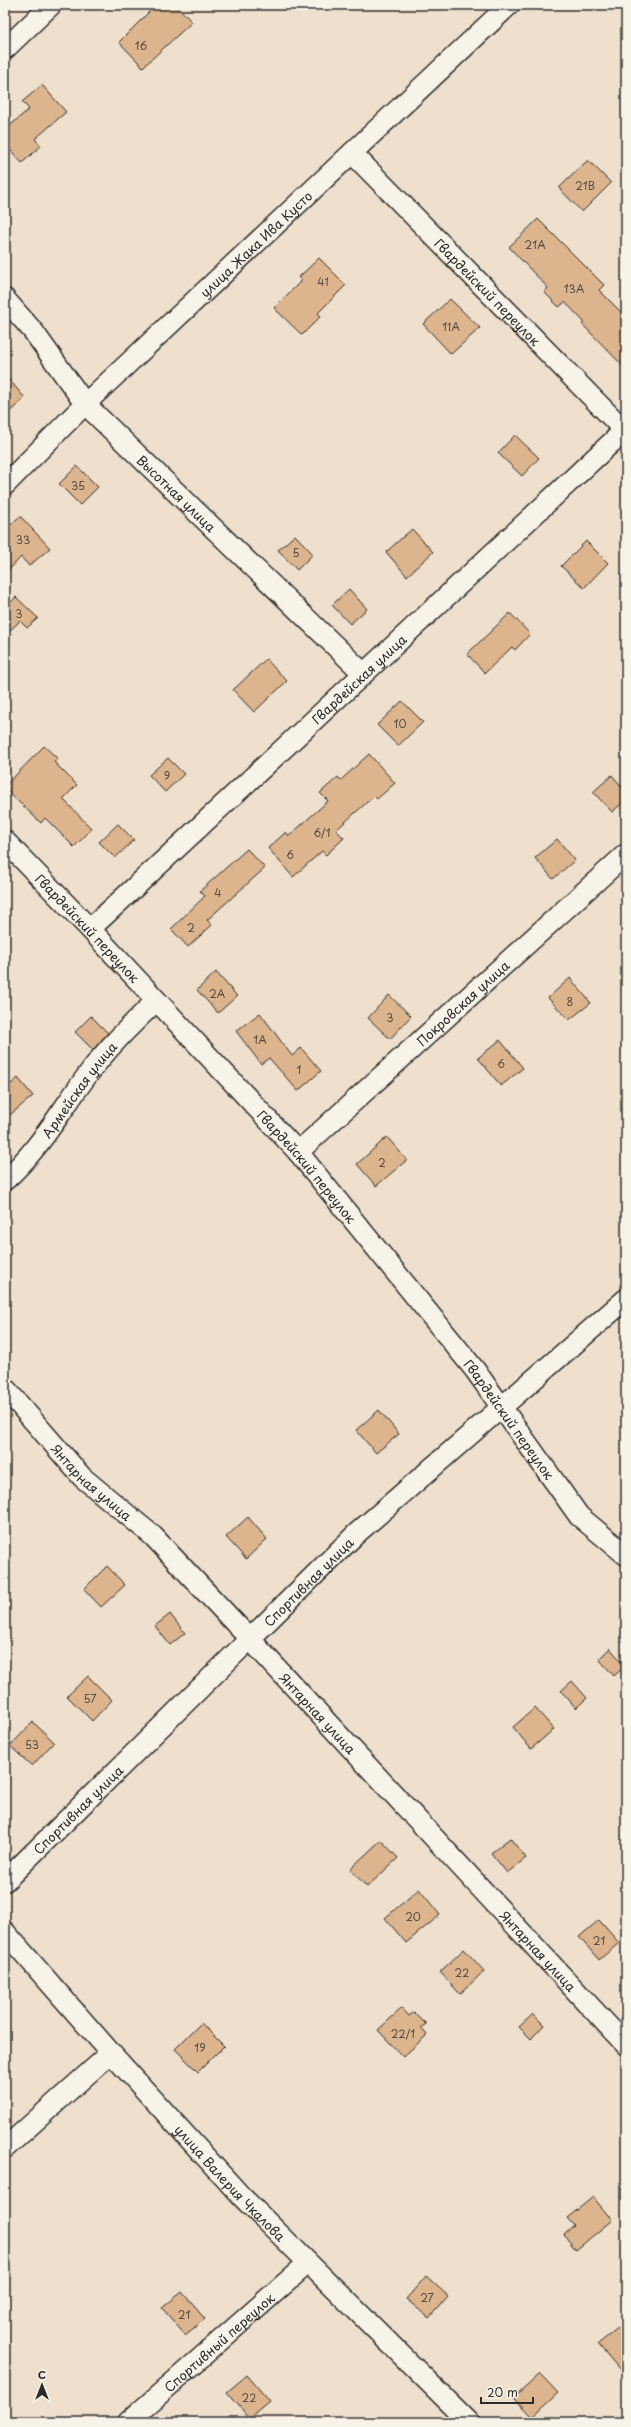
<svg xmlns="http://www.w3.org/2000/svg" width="631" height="2427" viewBox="0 0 631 2427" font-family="'Playpen Sans',sans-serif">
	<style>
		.building { fill: #dcb48d; stroke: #2b2b2b }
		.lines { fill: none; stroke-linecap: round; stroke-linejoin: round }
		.street-casing { stroke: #2b2b2b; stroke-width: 23 }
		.street { stroke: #f7f3e8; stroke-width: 20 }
		.labels { text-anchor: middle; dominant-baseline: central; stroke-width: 4; stroke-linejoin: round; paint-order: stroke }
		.number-label { font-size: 11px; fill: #574d44 }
		.street-label { font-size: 13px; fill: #2b2b2b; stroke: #f7f3e8 }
	</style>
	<rect width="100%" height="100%" fill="#efe0cd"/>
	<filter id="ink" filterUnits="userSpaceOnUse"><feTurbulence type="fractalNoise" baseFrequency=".025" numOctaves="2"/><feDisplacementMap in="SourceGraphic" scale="8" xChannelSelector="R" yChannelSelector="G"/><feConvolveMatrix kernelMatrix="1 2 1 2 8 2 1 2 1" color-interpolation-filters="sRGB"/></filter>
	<g filter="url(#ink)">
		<path class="building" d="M156,5H176L192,22L143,67L119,42Z
			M42,85L66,112L35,139L41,146L22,163L5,144V130L29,109L22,102Z
			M588,160L611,183L582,212L559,188Z
			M538,219L604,285L599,290L626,317V369L582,324L584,322L565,302L559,307L544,292L548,288L509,247Z
			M319,258L346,285L318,313L321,316L302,335L274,308L302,280L299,277Z
			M450,299L480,328L451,354L423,324Z
			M5,375L25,398L5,416Z
			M515,435L539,458L522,476L498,453Z
			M77,466L98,487L80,505L59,484Z
			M20,516L50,548L29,566L21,557L5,574V530Z
			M412,529L433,552L407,576L386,552Z
			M295,535L313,554L297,570L278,550Z
			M586,541L608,563L584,588L561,566Z
			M349,589L367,609L350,624L332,605Z
			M16,597L38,618L27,628L20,621L5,635V608Z
			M510,613L530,634L515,650L512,647L485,673L467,654Z
			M266,659L287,681L254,712L233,690Z
			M402,701L423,722L398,746L377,725Z
			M44,746L58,759L54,762L77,785L63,799L92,829L74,847L45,818L41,823L5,789V786Z
			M369,754L395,783L377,799L374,796L336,830L344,838L326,855L322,851L293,877L268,848L286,832L289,836L328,801L320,793L338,777L341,780Z
			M168,758L184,774L165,792L149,775Z
			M612,775L626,792V800L612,812L593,792Z
			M118,824L134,840L115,858L99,842Z
			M557,839L575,860L553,879L535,858Z
			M247,849L265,868L207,920L212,925L188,947L171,929L205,896L200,891Z
			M216,972L237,996L218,1013L197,990Z
			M570,978L591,1003L569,1020L548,998Z
			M389,995L411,1016L390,1039L368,1018Z
			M260,1013L292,1056L301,1048L321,1071L298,1091L269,1058L261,1064L236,1031Z
			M91,1016L108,1033L93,1050L75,1032Z
			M500,1040L523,1068L501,1086L478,1058Z
			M18,1078L33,1096L5,1119V1089Z
			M387,1137L407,1160L376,1186L357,1164Z
			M379,1410L399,1434L376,1453L356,1430Z
			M248,1517L267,1539L246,1559L226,1537Z
			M107,1566L125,1585L101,1607L84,1589Z
			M170,1614L185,1633L170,1645L155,1626Z
			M610,1648L625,1666L614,1676L599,1659Z
			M88,1676L112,1700L92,1721L67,1696Z
			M572,1681L587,1698L576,1708L561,1691Z
			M535,1708L554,1729L531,1749L513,1727Z
			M33,1722L54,1742L32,1766L10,1746Z
			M510,1838L526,1858L507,1873L491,1853Z
			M381,1840L398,1858L367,1887L350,1869Z
			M419,1889L440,1915L406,1943L385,1918Z
			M599,1920L619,1943L599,1960L579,1937Z
			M464,1949L484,1971L460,1994L440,1972Z
			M402,2008L409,2016L414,2012L426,2024L421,2028L427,2035L403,2057L378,2030Z
			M533,2014L544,2025L531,2039L519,2027Z
			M201,2023L224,2046L198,2072L175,2049Z
			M593,2197L612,2220L576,2250L564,2235L574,2226L567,2218Z
			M426,2276L448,2296L429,2318L406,2299Z
			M182,2292L205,2319L185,2335L162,2308Z
			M619,2327L626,2335V2377L598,2344Z
			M540,2374L558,2393L532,2417L514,2398Z
			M247,2375L270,2402L250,2419L227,2392Z"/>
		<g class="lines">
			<defs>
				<g id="street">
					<path d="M5,49L51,5"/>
					<path id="s1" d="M352,153L624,430"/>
					<path id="s2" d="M5,299L33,331L85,404L363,673"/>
					<path id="s3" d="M5,485L85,404L509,5"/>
					<path id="s4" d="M5,841L90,929L298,1152L475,1370L579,1516L626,1555"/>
					<path id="s5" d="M90,929L626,429"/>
					<path id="s6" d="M298,1152L626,854"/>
					<path id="s7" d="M5,1180C38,1151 60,1112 86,1077C106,1049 131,1025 156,1001"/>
					<path id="s8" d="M5,1388L82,1477L153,1536L249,1638L626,2045"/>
					<path id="s9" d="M5,1881L356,1534L626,1299"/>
					<path id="s10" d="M5,1932L111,2053L241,2196L469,2422"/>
					<path d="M5,2148L111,2053"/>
					<path id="s11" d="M128,2422L308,2263"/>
				</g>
			</defs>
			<use href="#street" class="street-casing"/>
			<use href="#street" class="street"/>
		</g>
	</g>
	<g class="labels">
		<g class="number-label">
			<text x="141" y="45">16</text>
			<text x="585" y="185">21В</text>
			<text x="535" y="244">21А</text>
			<text x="323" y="281">41</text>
			<text x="574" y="288">13А</text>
			<text x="451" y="326">11А</text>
			<text x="78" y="485">35</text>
			<text x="23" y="539">33</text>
			<text x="296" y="552">5</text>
			<text x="19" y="613">3</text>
			<text x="400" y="723">10</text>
			<text x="167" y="775">9</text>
			<text x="322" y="832">6/1</text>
			<text x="290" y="854">6</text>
			<text x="218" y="892">4</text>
			<text x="191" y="927">2</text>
			<text x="217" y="993">2А</text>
			<text x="570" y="1001">8</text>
			<text x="390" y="1017">3</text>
			<text x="260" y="1039">1А</text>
			<text x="501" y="1063">6</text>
			<text x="299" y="1069">1</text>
			<text x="382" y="1162">2</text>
			<text x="90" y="1698">57</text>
			<text x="32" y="1744">53</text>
			<text x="413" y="1916">20</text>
			<text x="599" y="1940">21</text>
			<text x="462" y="1972">22</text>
			<text x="403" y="2033">22/1</text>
			<text x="200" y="2047">19</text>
			<text x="427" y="2297">27</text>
			<text x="184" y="2314">21</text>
			<text x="249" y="2397">22</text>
		</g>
		<g class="street-label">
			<text stroke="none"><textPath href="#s3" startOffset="348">улица Жака Ива Кусто</textPath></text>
			<text stroke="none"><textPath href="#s1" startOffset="194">Гвардейский переулок</textPath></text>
			<text stroke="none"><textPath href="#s2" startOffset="260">Высотная улица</textPath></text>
			<text stroke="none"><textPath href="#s5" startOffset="367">Гвардейская улица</textPath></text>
			<text stroke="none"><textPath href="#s4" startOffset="120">Гвардейский переулок</textPath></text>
			<text stroke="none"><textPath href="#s6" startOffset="222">Покровская улица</textPath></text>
			<text stroke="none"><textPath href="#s7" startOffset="117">Армейская улица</textPath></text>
			<text stroke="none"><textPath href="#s4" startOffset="444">Гвардейский переулок</textPath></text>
			<text stroke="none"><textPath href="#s4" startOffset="768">Гвардейский переулок</textPath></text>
			<text stroke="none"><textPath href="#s8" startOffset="128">Янтарная улица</textPath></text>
			<text stroke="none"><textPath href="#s9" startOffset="426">Спортивная улица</textPath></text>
			<text stroke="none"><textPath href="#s8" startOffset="452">Янтарная улица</textPath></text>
			<text stroke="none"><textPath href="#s9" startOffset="102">Спортивная улица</textPath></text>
			<text stroke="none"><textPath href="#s8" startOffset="776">Янтарная улица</textPath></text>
			<text stroke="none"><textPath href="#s10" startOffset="337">улица Валерия Чкалова</textPath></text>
			<text stroke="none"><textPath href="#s11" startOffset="121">Спортивный переулок</textPath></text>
		</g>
	</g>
	<rect width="631" height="2427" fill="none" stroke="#f7f3e8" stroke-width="20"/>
	<rect x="10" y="10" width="611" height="2407" fill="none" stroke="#2b2b2b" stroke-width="1.5" filter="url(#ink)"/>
	<g transform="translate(42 2385)" stroke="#f7f3e8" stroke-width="3" paint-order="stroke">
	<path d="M0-3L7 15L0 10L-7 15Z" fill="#2b2b2b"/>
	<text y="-6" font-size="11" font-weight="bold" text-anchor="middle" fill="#2b2b2b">С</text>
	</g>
	<path d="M481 2397v6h52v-6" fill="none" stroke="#2b2b2b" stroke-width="2"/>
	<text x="487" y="2397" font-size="12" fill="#2b2b2b" stroke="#f7f3e8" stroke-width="3" paint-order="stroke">20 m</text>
</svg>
